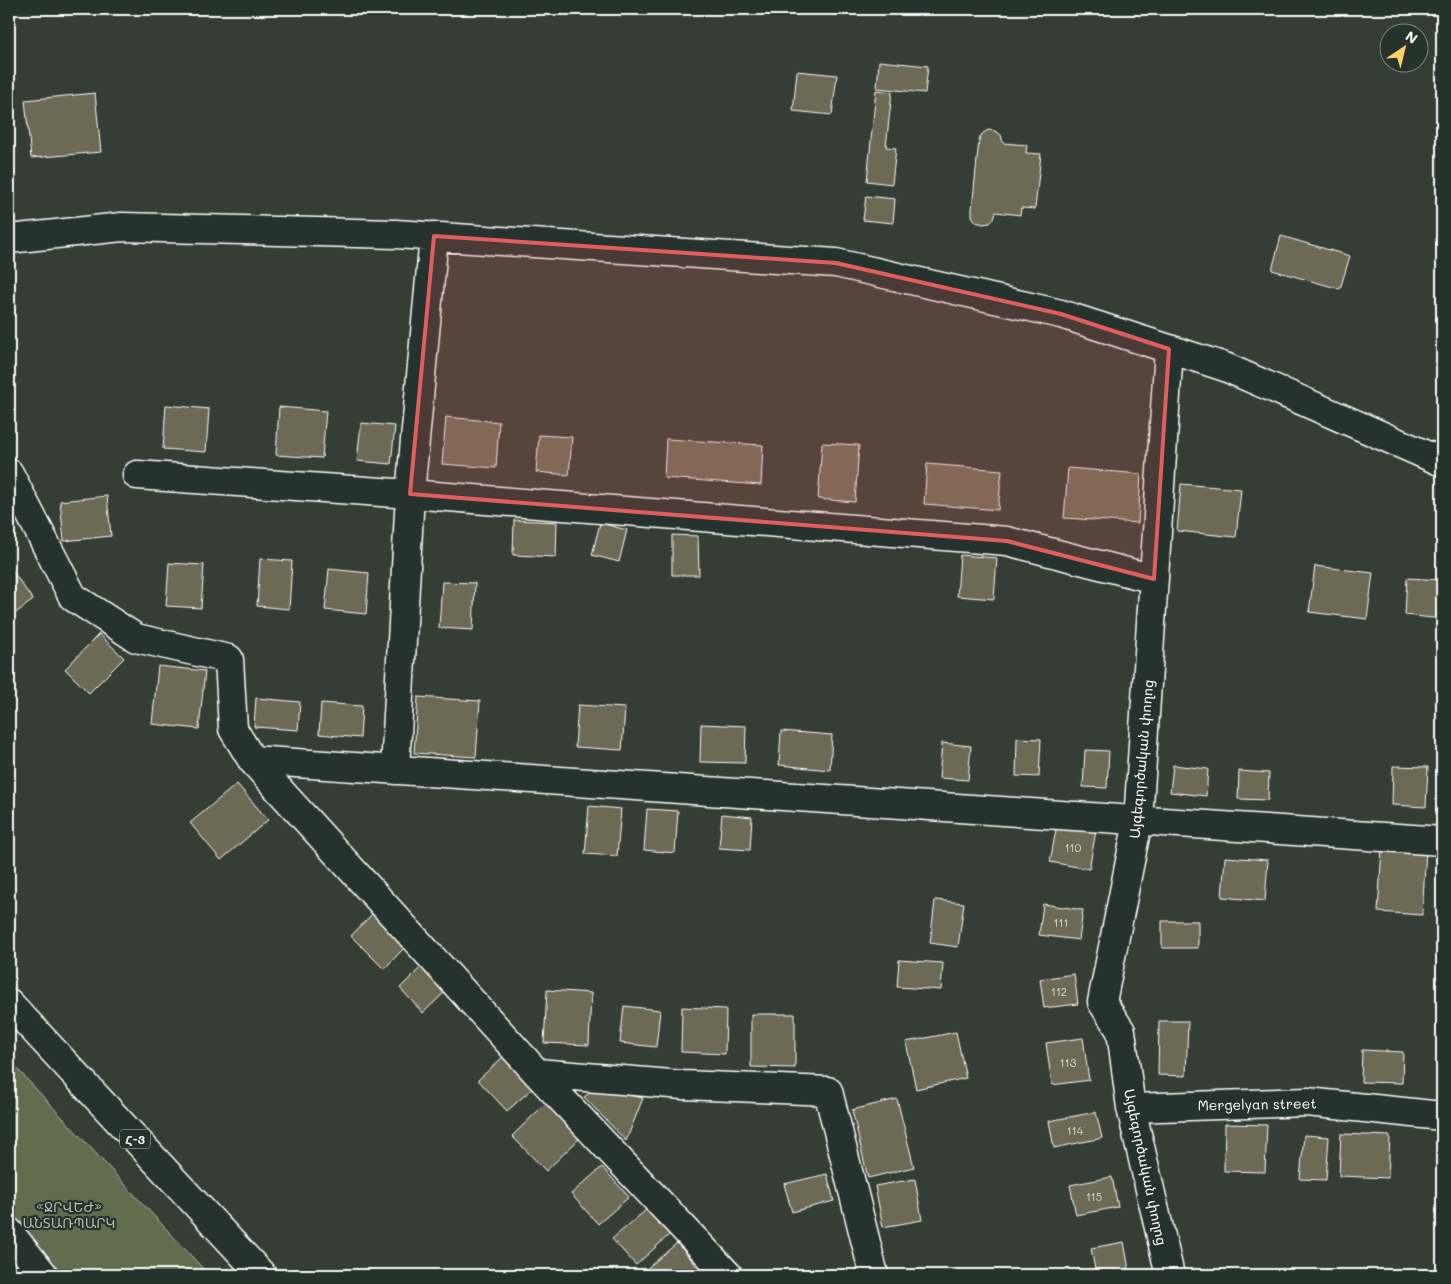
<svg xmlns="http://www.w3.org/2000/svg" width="1451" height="1284" viewBox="0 0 1451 1284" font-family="Mali,'Noto Sans Armenian',sans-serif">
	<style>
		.green { fill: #606e50; stroke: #b0b6a8 }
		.building { fill: #6c6955; stroke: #fff }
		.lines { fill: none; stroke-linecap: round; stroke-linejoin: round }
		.minor-casing { stroke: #fff; stroke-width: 31 }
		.major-casing { stroke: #fff; stroke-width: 31 }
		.minor { stroke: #26332d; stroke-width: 28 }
		.major { stroke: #26332d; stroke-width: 28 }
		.marked { fill: #e05e5e; fill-opacity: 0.2; stroke: #e05e5e; stroke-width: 4; stroke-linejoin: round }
		.labels { text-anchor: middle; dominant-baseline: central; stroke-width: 4.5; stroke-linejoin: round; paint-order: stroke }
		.number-label { font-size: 11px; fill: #dadad4 }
		.shield { fill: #26332d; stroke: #bec2c0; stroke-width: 1 }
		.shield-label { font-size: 12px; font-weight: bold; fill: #fff }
		.street-label { font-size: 14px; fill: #fff; stroke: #26332d }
		.park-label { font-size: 14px; fill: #b7beb0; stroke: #26332d }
	</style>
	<rect width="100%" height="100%" fill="#343e35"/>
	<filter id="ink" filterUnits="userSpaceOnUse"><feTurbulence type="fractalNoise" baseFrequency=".02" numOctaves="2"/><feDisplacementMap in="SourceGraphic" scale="10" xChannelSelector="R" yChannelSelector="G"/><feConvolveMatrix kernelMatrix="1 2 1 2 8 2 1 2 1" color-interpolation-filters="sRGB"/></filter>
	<g filter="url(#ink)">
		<path class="green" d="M9,1060L209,1275H9Z"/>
		<path class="building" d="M879,61L928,66L925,93L877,88Z
			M797,71L837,75L832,115L793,111Z
			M876,90L892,92L886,147L896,148L892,184L867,181Z
			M95,93L101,152L31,158L25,100Z
			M988,130L995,131L1001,135L1003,143L1027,145L1026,153L1041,154L1035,209L1021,208L1020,215L996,212L994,218L990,223L983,224L976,222L972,216V209L979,140L982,134Z
			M866,196L895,199L893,223L863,220Z
			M1281,236L1350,256L1340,289L1272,270Z
			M166,405L209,409L206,452L163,449Z
			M279,407L326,411L322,458L276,455Z
			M446,417L499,422L496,468L442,464Z
			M361,423L395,426L391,464L357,461Z
			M539,435L572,437L569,475L536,472Z
			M666,439L763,445L761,485L664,478Z
			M822,443L859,445L855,502L818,499Z
			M927,464L1002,470L998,510L924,504Z
			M1068,468L1141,474L1138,523L1064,518Z
			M1181,484L1241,489L1236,537L1177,531Z
			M107,496L111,536L64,541L60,501Z
			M514,520L557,522L556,557L513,555Z
			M600,523L627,530L619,562L592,555Z
			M672,535L698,536L699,575H672Z
			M960,555L997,558L994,599L957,596Z
			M260,559L292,561L289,609L257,606Z
			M169,563L204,565L201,608L166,606Z
			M9,566L33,600L9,618Z
			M1315,566L1373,573L1367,619L1309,612Z
			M329,569L369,573L366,614L325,610Z
			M1407,578L1442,580V619L1405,615Z
			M442,582L475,583L473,630L439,628Z
			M99,634L124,658L89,693L65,669Z
			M158,666L205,671L199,729L152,724Z
			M418,697L480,701L476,757L414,753Z
			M256,698L300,702L298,730L254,727Z
			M321,703L362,706L360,738L319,734Z
			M578,705L625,708L622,750L575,747Z
			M701,724L746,726L745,763L700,762Z
			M781,731L832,735L830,770L779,765Z
			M1017,738L1041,739L1039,777L1016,776Z
			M942,743L971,746L968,780L939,778Z
			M1085,750L1109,751L1107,788L1083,787Z
			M1173,765L1208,769L1206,796L1170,792Z
			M1393,766L1428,767L1426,807L1392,805Z
			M1239,771L1269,773L1268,800L1238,799Z
			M237,784L268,820L221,860L190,823Z
			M589,806L621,809L617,856L585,854Z
			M647,809L678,811L675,853L644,850Z
			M722,814L752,817L750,850L719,848Z
			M1057,824L1096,831L1089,869L1050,862Z
			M1382,847L1426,850L1422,915L1378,912Z
			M1225,857L1268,860L1265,901L1222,897Z
			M935,900L964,903L958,947L930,943Z
			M1043,904L1083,910L1079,940L1039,935Z
			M373,913L406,946L384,969L351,936Z
			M1162,921H1198V948H1162Z
			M899,960L943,963L941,990L897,987Z
			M423,965L447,990L423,1013L400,988Z
			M1074,974L1078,1004L1044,1008L1040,979Z
			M547,990L591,993L589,1045L544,1043Z
			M624,1006L660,1010L656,1047L620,1043Z
			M682,1007L726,1009L725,1054L681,1052Z
			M751,1014H795V1068L751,1067Z
			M1159,1021H1188L1186,1076L1158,1075Z
			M956,1032L966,1078L916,1089L906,1042Z
			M1083,1038L1089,1080L1052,1085L1046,1043Z
			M1442,1045V1087H1439Z
			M1362,1050L1403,1052L1402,1083L1361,1082Z
			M504,1056L533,1088L507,1111L478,1080Z
			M596,1088L643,1098L626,1141L584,1097Z
			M897,1099L914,1167L868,1178L852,1110Z
			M547,1102L581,1137L546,1171L512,1136Z
			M1096,1112L1102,1138L1054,1148L1049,1121Z
			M1225,1124L1267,1125L1265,1172L1224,1171Z
			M1341,1134L1390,1136L1388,1178L1339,1176Z
			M1304,1135L1329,1137L1326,1180L1300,1179Z
			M602,1167L629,1197L598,1224L571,1194Z
			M827,1174L834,1201L792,1212L784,1184Z
			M1112,1177L1118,1207L1076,1215L1070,1185Z
			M915,1179L922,1220L883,1227L875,1186Z
			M647,1209L670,1234L636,1265L612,1239Z
			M1124,1242L1130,1275H1096L1091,1248Z
			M677,1243L701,1271L696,1275H647L644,1271Z"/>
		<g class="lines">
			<defs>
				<path id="minor" d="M9,239L122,227L396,234L836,263L1061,314L1225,367L1442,462
					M1169,349L1138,821L1102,1002L1121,1031L1131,1108L1170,1275
					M9,473L73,597L136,638L229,659L233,729L252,760L537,1073L728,1275
					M137,475L410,494L1007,541L1154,579
					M252,760L1442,841
					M395,770L410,494L434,236
					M537,1073L683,1085L828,1091L874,1275
					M1131,1108L1307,1102L1442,1116
					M9,1232L44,1275"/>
				<path id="major" d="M9,1003L262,1275"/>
			</defs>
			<use href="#minor" class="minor-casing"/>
			<use href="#major" class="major-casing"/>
			<use href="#minor" class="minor"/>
			<use href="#major" class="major"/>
		</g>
	</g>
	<path class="marked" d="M434,236L836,263L1061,314L1169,349L1154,579L1007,541L410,494Z"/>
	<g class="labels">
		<g class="number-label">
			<text x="1073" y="847">110</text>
			<text x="1061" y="922">111</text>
			<text x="1059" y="991">112</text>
			<text x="1068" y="1062">113</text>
			<text x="1075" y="1130">114</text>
			<text x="1094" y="1196">115</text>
		</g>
		<rect class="shield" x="120" y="1129.5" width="30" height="19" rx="4"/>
		<g class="shield-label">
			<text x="135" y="1139">Հ-3</text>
		</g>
		<g class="street-label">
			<text transform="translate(1141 759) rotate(-85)">Այգեգործական փողոց</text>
			<text transform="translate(1257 1104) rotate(-1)">Mergelyan street</text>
			<text transform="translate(1146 1167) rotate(78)">Այգեգործական փողոց</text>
		</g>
		<g class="park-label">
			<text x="69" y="1206">«ՋՐՎԵԺ»<tspan x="69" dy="16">ԱՆՏԱՌՊԱՐԿ</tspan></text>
		</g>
	</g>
	<rect width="1451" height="1284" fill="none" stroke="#26332d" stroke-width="30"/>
	<rect x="15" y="15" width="1421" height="1254" fill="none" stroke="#fff" stroke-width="2" filter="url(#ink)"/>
	<g transform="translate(1404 48) rotate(35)"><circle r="24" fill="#26332d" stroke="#7d8581"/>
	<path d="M0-4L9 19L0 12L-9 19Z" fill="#ffd166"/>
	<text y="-8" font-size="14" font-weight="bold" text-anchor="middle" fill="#ffffff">N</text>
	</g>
</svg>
